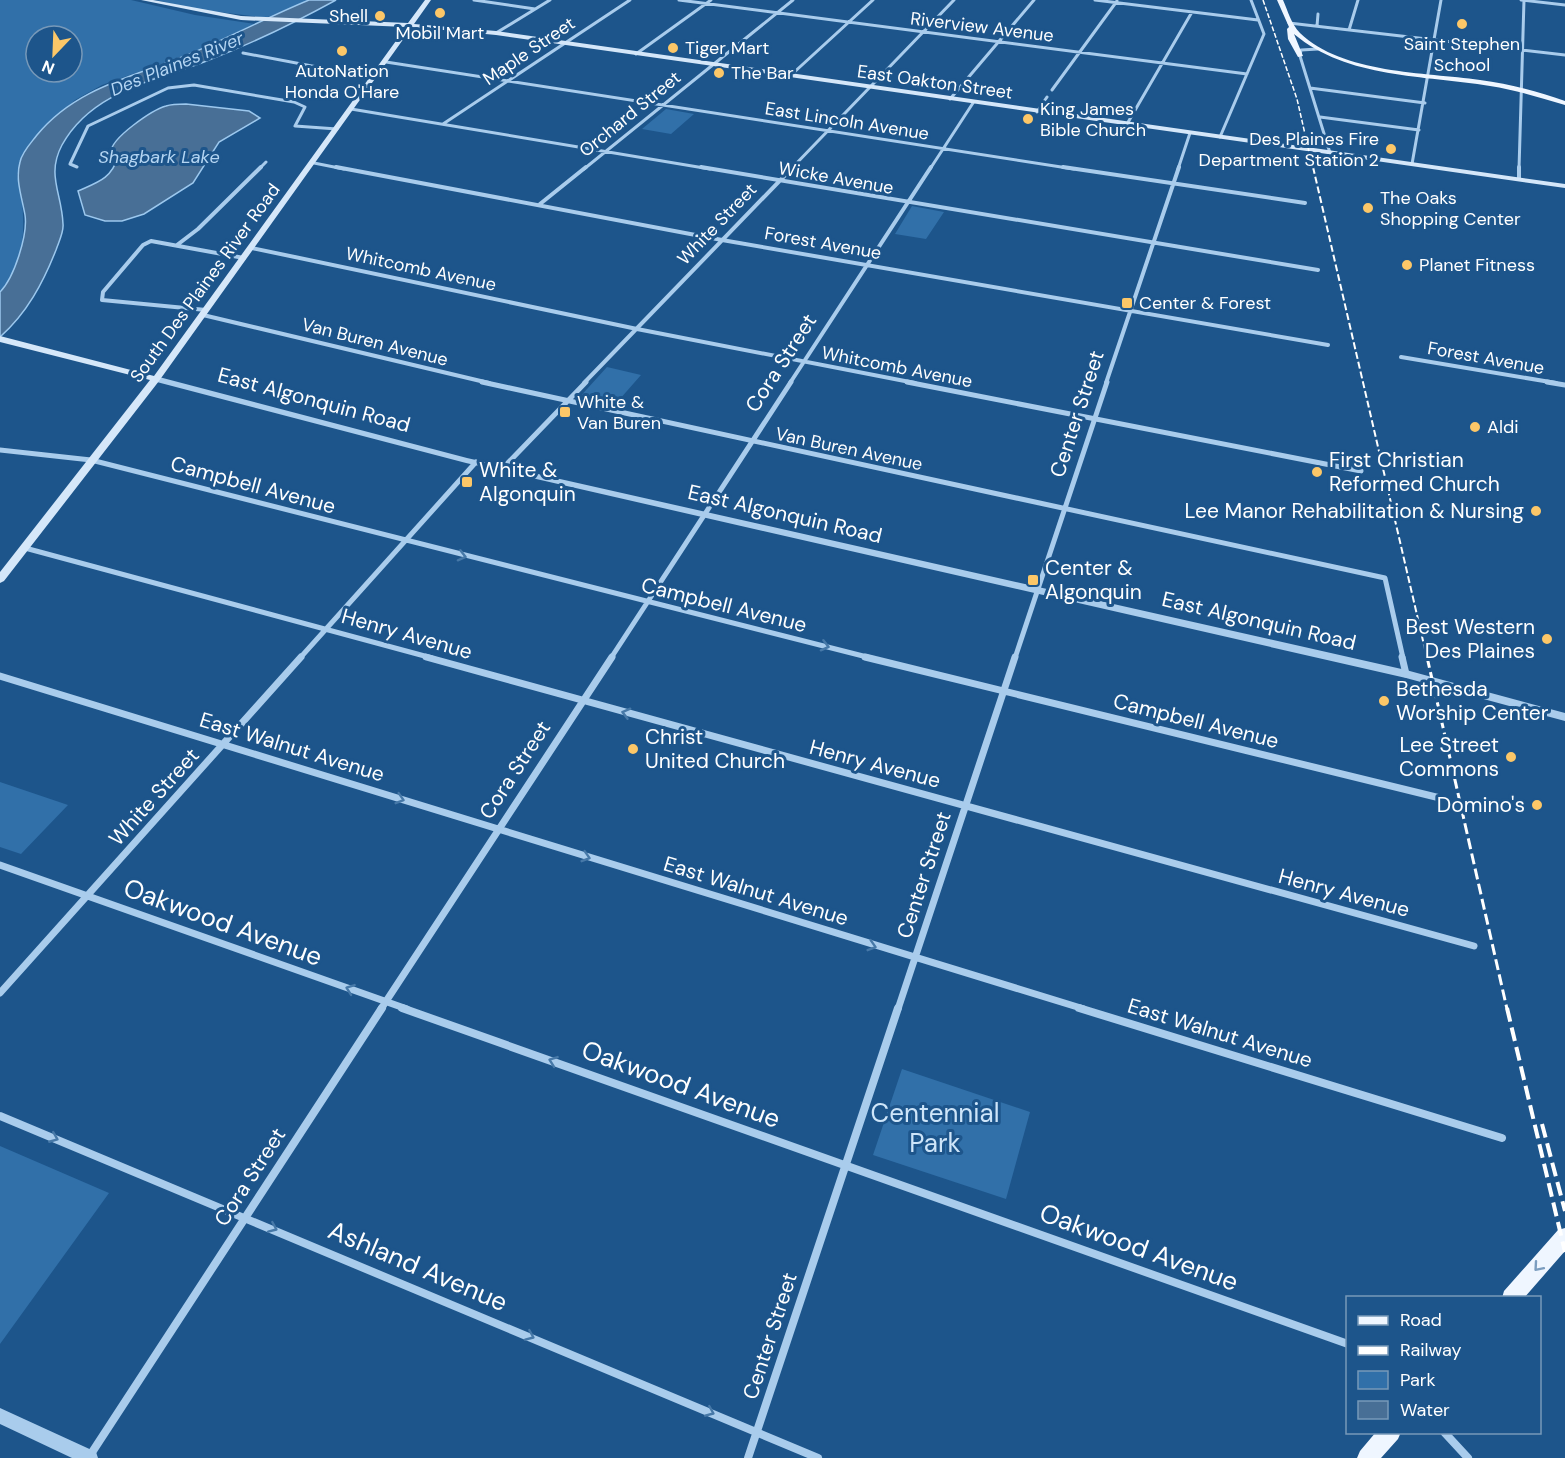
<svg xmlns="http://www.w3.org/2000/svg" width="1565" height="1458" viewBox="0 0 1565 1458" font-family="'DM Sans',sans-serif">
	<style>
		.green { fill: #3170a9; fill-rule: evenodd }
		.water { fill: #486f96; stroke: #9cc8ee; stroke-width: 1.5 }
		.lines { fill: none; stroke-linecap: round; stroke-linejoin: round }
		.minor-far4 { stroke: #a9ccec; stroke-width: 3 }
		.minor-far3 { stroke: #a9ccec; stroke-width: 4 }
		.minor-far2 { stroke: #a9ccec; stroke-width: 5 }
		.minor-far1 { stroke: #a9ccec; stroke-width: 7 }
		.minor { stroke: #a9ccec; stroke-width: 8 }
		.tertiary { fill: #a9ccec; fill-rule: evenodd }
		.secondary { fill: #d5e7f9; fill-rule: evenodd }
		.primary { fill: #eff6ff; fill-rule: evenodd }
		.rail-far3 { stroke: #fff; stroke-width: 1.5; stroke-dasharray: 5 2; stroke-linecap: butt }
		.rail-far2 { stroke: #fff; stroke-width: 2; stroke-dasharray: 7 3; stroke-linecap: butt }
		.rail-far1 { stroke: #fff; stroke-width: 3; stroke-dasharray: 11 4.5; stroke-linecap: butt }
		.rail { stroke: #fff; stroke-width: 4; stroke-dasharray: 14 6; stroke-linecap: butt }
		.oneway { stroke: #4779a8 }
		.oneway2 { stroke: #7b9dbf }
		.poi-dot { fill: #fcc768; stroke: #1d558b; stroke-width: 2 }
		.labels { text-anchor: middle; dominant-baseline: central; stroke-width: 6; stroke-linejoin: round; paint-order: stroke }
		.far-poi-label { font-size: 18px; fill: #fff; stroke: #1d558b; text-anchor: start }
		.far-street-label { font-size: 18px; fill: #fff; stroke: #1d558b }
		.far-water-label { font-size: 18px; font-style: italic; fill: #b5d6f3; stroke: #1d558b }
		.street-label { font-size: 21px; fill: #fff; stroke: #1d558b }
		.poi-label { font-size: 21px; fill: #fff; stroke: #1d558b; text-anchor: start }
		.near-street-label { font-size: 26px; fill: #fff; stroke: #1d558b }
		.near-park-label { font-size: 26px; fill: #cee5f9; stroke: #1d558b }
	</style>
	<rect width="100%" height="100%" fill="#1d558b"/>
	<path class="green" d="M0,0H131L195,15L255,24L191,53L102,85L75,100L64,110L17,175C26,212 29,262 0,292ZM36,36H72V72H36Z
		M156,0H309L268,17H261L194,9Z
		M666,109L694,114L671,134L642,129Z
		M912,206L944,212L926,239L895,234Z
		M607,367L641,375L612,408L577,400Z
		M0,782L68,805L21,854L0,847Z
		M902,1069L1030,1112L1006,1199L873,1155Z
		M0,1146L109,1193L0,1344Z"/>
	<path class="water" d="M309,0H336C294,23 249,45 204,62C153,81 91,92 62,145C46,175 62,193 63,224C64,232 59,241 56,250C43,283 27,313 0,337V292C14,278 28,235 25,215C22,197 15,180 20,162C22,152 31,143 37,135C77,86 137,76 192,53C232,36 270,16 309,0Z
		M186,104L249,111L260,118L219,142L193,183L144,214L122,221H105L85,215L78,191C98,182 111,179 118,157L111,152C111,138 152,110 166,106C172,104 179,104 186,104Z"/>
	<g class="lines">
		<path class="minor-far4" d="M474,0L535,9
			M679,0L1247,74
			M1095,0L1258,20
			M1521,0L1565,5
			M1289,23L1565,55
			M1317,26L1318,14
			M1349,30L1358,0
			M496,33L550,0
			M1318,49L1301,50L1300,56L1330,153
			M243,53L349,73L377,74
			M636,54L711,0
			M386,62L1074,169
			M790,76L873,0
			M1310,88L1425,103
			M1052,90L1117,1
			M950,99L1034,0
			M351,109L710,169
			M1037,112L1047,97
			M1320,117L1419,130
			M443,124L630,0
			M1127,124L1192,12
			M1220,137L1264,34L1251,0
			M314,163L344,169
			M1412,164L1441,0
			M77,167L70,164L88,126L168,88L194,85L294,102L305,107L295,126L337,129
			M259,169L266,162
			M584,169L793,0
			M791,169L954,0
			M930,169L973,103
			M1178,169L1190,133
			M1519,169L1524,0"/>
		<path class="minor-far3" d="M336,167L722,240L1328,345
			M701,167L1318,270
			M1063,167L1305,203
			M1519,179V167
			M540,204L586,167
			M177,245L198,229L261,167
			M252,248L637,329L915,383
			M206,310L102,300L103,292L143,245L151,241L244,258
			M203,315L489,383
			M1401,357L1556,383
			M584,383L793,167
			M790,383L931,167
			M1106,383L1179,167"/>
		<path class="minor-far2" d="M482,382L1385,578L1403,658
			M907,382L1361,471
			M1547,382L1565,385
			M0,450L91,460L871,658
			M502,469L586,382
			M25,548L432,658
			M300,658L476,462
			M611,658L791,382
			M1015,658L1107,382"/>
		<path class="minor-far1" d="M426,657L1474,946
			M865,657L1440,798
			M1402,657L1406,674
			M0,676L1084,1009
			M0,865L407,1009
			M0,993L301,657
			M381,1009L612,657
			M898,1009L1015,657"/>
		<path class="minor" d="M402,1008L1348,1344
			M1079,1008L1502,1138
			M0,1116L818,1458
			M1444,1432L1468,1458
			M89,1457L382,1008
			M748,1458L898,1008"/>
		<path class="tertiary" d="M153,377H159L467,458L1406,670L1565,713V721L1406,678L466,463L153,381Z
			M0,1408L96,1452L98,1458H72L0,1424Z"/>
		<path class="secondary" d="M141,0H153L241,16L408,23L425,0H431L414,24L496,31L1565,184V188L496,35L412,27L159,381L4,581L0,583V572L150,380L0,342V336L154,376L406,27L241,20Z"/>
		<path class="primary" d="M1277,0H1283C1288,11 1291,24 1300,33C1343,74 1424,72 1480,80C1509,84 1537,91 1565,101V105C1540,98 1516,90 1490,86C1424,75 1348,79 1294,34L1303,56L1298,57L1288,39L1287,29L1289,27Z
			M1565,1228V1251L1524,1298H1502L1504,1291L1558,1230Z
			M1376,1432H1401L1398,1439L1381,1458H1357L1360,1451Z"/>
		<path class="rail-far3" d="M1263,0L1297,99L1313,169"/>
		<path class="rail-far2" d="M1313,167L1427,658"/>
		<path class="rail-far1" d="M1427,657L1507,1009"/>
		<path class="rail" d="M1507,1008L1565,1252
			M1542,1124L1565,1211"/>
	</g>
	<defs><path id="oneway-chevron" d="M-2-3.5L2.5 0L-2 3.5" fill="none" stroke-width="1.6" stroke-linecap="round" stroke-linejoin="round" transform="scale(1.5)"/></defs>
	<g class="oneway">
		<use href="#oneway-chevron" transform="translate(462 556) rotate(14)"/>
		<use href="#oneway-chevron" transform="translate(825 646) rotate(14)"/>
		<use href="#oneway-chevron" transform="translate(626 713) rotate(-165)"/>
		<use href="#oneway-chevron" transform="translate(400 799) rotate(17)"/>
		<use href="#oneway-chevron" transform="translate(586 857) rotate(17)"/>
		<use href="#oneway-chevron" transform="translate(872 946) rotate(17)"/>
		<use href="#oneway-chevron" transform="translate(350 989) rotate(-160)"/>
		<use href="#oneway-chevron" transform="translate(553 1061) rotate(-160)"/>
		<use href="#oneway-chevron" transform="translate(54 1138) rotate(22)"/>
		<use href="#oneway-chevron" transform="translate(273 1228) rotate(23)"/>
		<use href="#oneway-chevron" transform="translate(530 1336) rotate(23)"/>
		<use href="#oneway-chevron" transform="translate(710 1412) rotate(23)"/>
	</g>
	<use class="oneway2" href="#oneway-chevron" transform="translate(1538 1267) rotate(131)"/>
	<g class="poi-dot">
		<circle cx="440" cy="13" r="6"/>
		<circle cx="380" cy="16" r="6"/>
		<circle cx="1462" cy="24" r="6"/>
		<circle cx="673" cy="48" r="6"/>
		<circle cx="342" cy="51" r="6"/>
		<circle cx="719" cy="73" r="6"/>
		<circle cx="1028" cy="119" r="6"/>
		<circle cx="1391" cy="149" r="6"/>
		<circle cx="1368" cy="208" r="6"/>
		<circle cx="1407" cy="265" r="6"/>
		<rect x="1121" y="297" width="12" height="12" rx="3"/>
		<rect x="559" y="406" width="12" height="12" rx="3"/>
		<circle cx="1475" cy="427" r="6"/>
		<circle cx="1317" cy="472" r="6"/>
		<rect x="461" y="476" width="12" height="12" rx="3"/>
		<circle cx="1536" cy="511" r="6"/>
		<rect x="1027" y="574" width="12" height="12" rx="3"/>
		<circle cx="1547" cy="639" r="6"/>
		<circle cx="1384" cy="701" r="6"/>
		<circle cx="633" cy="749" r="6"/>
		<circle cx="1511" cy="757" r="6"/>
		<circle cx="1537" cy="805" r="6"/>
	</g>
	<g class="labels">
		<g class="far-poi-label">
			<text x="368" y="16" text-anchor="end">Shell</text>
			<text x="440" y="33" text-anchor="middle">Mobil Mart</text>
			<text x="1462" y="44" text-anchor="middle">Saint Stephen<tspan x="1462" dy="21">School</tspan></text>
			<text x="685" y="48">Tiger Mart</text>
			<text x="342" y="71" text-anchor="middle">AutoNation<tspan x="342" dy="21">Honda O'Hare</tspan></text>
			<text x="731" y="73">The Bar</text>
			<text x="1040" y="109">King James<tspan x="1040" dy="21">Bible Church</tspan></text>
			<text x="1379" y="139" text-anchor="end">Des Plaines Fire<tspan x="1379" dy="21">Department Station 2</tspan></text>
			<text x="1380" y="198">The Oaks<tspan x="1380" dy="21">Shopping Center</tspan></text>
			<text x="1419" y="265">Planet Fitness</text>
			<text x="1139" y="303">Center &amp; Forest</text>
			<text x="577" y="402">White &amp;<tspan x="577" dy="21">Van Buren</tspan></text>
			<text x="1487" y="427">Aldi</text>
		</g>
		<g class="far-street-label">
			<text transform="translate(982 27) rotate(7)">Riverview Avenue</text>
			<text transform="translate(529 51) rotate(-34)">Maple Street</text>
			<text transform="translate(935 82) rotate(8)">East Oakton Street</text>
			<text transform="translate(630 114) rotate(-39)">Orchard Street</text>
			<text transform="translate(847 121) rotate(9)">East Lincoln Avenue</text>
			<text transform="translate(836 178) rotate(10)">Wicke Avenue</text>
			<text transform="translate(717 224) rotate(-46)">White Street</text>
			<text transform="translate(823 243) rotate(10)">Forest Avenue</text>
			<text transform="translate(421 269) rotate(12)">Whitcomb Avenue</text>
			<text transform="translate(205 283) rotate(-54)">South Des Plaines River Road</text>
			<text transform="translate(375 342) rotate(14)">Van Buren Avenue</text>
			<text transform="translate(1486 358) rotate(10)">Forest Avenue</text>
			<text transform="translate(897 367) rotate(11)">Whitcomb Avenue</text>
			<text transform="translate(849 449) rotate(12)">Van Buren Avenue</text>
		</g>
		<g class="far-water-label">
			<text transform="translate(177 64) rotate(-22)">Des Plaines River</text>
			<text x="159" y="157">Shagbark Lake</text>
		</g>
		<g class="street-label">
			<text transform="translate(781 363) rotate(-57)">Cora Street</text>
			<text transform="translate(314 400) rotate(15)">East Algonquin Road</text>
			<text transform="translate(1077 414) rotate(-72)">Center Street</text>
			<text transform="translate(253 485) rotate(15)">Campbell Avenue</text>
			<text transform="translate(785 514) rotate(13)">East Algonquin Road</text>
			<text transform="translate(724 605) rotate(14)">Campbell Avenue</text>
			<text transform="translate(1259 621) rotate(13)">East Algonquin Road</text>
			<text transform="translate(407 634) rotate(16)">Henry Avenue</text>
			<text transform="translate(1196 721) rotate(14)">Campbell Avenue</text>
			<text transform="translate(292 747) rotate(17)">East Walnut Avenue</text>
			<text transform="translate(875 764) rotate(15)">Henry Avenue</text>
			<text transform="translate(515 770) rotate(-57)">Cora Street</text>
			<text transform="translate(154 797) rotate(-48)">White Street</text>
			<text transform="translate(924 875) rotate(-72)">Center Street</text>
			<text transform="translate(756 891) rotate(17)">East Walnut Avenue</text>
			<text transform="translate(1344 893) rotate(15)">Henry Avenue</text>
			<text transform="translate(1220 1033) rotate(17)">East Walnut Avenue</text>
			<text transform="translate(250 1177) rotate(-57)">Cora Street</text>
			<text transform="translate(770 1336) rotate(-72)">Center Street</text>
		</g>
		<g class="poi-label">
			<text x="1329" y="460">First Christian<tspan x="1329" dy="24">Reformed Church</tspan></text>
			<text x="479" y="470">White &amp;<tspan x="479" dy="24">Algonquin</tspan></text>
			<text x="1524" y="511" text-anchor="end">Lee Manor Rehabilitation &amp; Nursing</text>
			<text x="1045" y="568">Center &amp;<tspan x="1045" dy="24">Algonquin</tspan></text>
			<text x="1535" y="627" text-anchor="end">Best Western<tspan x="1535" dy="24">Des Plaines</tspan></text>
			<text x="1396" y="689">Bethesda<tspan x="1396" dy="24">Worship Center</tspan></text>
			<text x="645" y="737">Christ<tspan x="645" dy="24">United Church</tspan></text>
			<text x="1499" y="745" text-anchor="end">Lee Street<tspan x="1499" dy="24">Commons</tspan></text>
			<text x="1525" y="805" text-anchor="end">Domino's</text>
		</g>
		<g class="near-street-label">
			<text transform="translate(223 922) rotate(20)">Oakwood Avenue</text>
			<text transform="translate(681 1084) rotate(20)">Oakwood Avenue</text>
			<text transform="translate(1139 1247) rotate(20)">Oakwood Avenue</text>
			<text transform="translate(418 1266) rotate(23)">Ashland Avenue</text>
		</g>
		<g class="near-park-label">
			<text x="935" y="1113">Centennial<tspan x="935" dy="30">Park</tspan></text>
		</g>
	</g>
	<rect x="1346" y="1296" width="195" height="138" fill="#1d558b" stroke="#7799b9" stroke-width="1.5"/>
	<rect x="1358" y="1316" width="30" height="9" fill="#eff6ff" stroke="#7799b9" stroke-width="1.5"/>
	<text x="1400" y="1326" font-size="18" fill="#ffffff">Road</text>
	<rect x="1358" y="1346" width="30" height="9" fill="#ffffff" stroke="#7799b9" stroke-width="1.5"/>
	<text x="1400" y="1356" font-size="18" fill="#ffffff">Railway</text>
	<rect x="1358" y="1371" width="30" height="18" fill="#3170a9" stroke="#7799b9" stroke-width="1.5"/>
	<text x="1400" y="1386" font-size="18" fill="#ffffff">Park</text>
	<rect x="1358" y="1401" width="30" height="18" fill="#486f96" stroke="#7799b9" stroke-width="1.5"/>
	<text x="1400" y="1416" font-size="18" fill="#ffffff">Water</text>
	<g transform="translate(54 54) rotate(203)"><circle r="28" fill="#1d558b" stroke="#7799b9" stroke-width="1.5"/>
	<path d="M0-4.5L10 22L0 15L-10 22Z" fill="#fcc768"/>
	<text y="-9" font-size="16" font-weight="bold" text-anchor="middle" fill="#ffffff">N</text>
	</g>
</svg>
